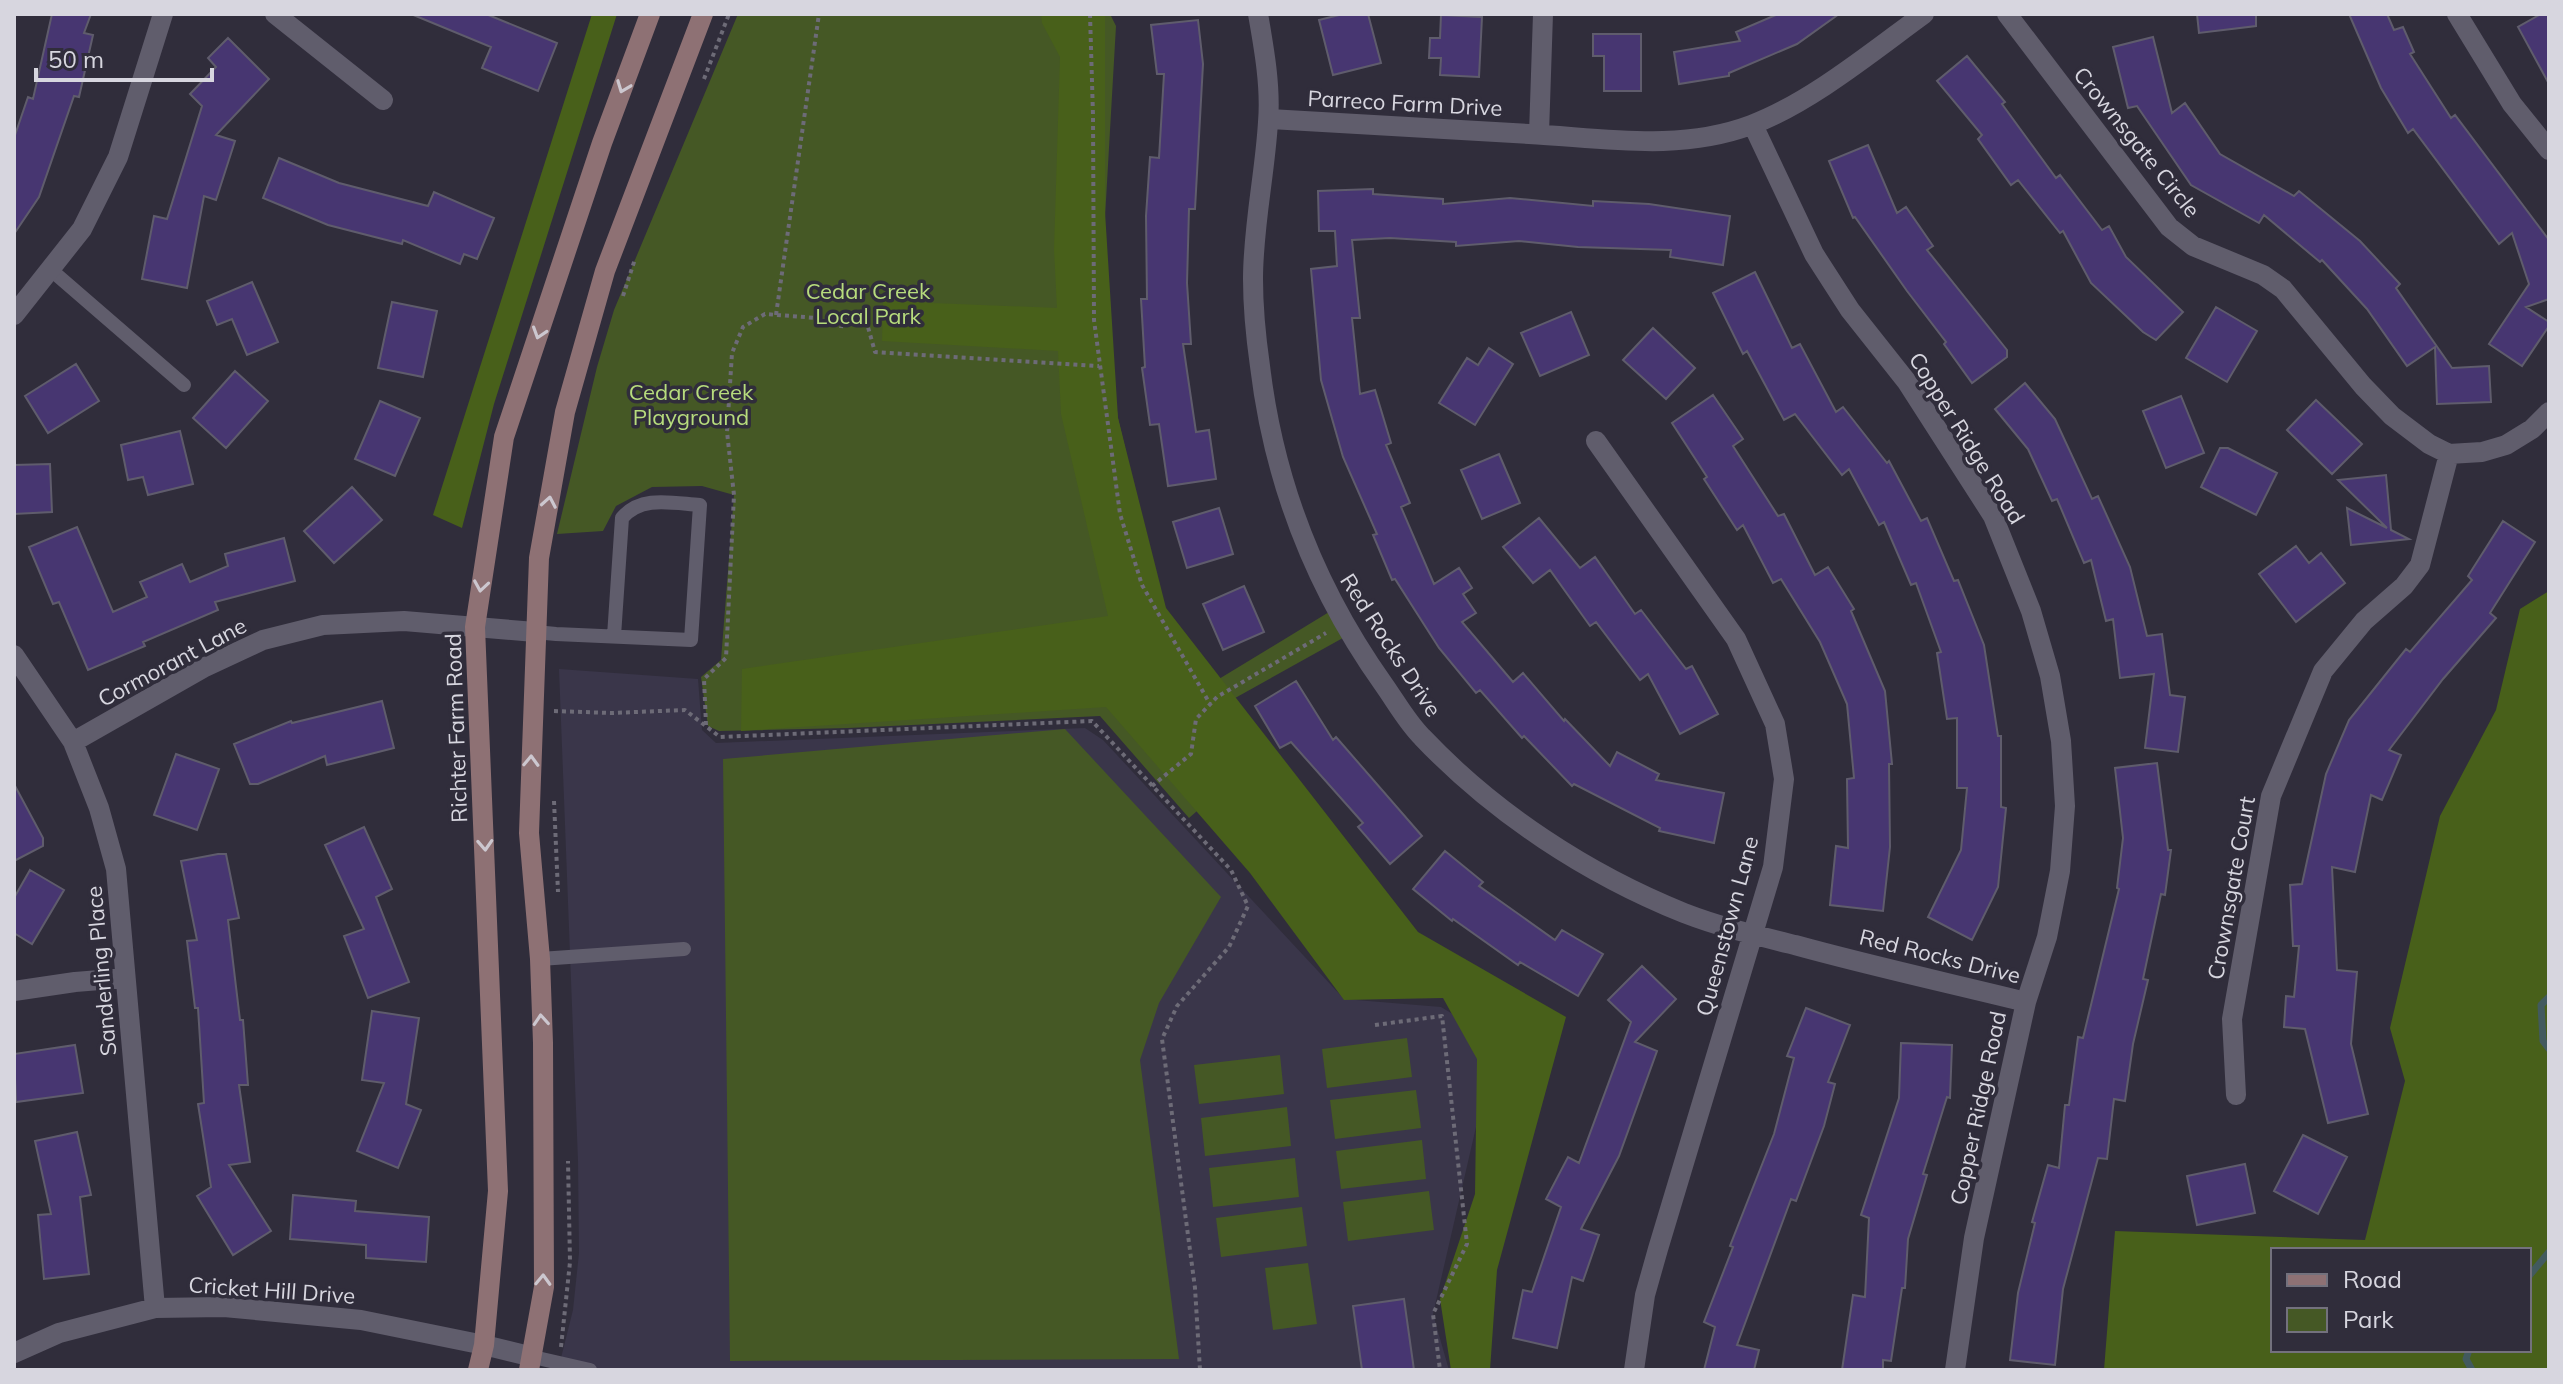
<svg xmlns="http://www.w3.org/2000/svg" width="2563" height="1384" viewBox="0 0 2563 1384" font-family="Mulish,sans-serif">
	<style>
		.built { fill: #3a364a }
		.green { fill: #455825 }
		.forest { fill: #48601a; fill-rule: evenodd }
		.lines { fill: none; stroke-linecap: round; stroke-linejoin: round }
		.stream { stroke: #425a5e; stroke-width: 7 }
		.building { fill: #473671; stroke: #5f5c6c; stroke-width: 2 }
		.path { stroke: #6d6b77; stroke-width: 4; stroke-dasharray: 4 4; stroke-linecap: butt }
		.service { stroke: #605d6c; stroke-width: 14 }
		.minor { stroke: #605d6c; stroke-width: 20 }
		.secondary { stroke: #8e7174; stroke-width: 20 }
		.oneway { stroke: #ccc7cf }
		.labels { text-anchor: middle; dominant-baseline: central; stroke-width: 7; stroke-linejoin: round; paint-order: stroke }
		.street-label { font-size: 22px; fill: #d7d6df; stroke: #302d3b }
		.park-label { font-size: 22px; fill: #b7dc7d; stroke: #302d3b }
	</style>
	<rect width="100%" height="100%" fill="#302d3b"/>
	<path class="built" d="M559,669L698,679L702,730L716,743L1085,728L1103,740L1344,999L1441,1007L1496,1040L1433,1314L1449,1370H558L573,1310L579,1253L578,1161Z"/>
	<path class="green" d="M738,14H1110L1116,26L1101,287L1118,418L1161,600L1209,685L1334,609L1350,634L1219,707L1259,757L1189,818L1100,716L848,728L719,731L708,726L701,677L721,660L734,495L702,486L652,487L616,506L603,531L557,534L597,367L614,310Z
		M1065,729L1221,897L1159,1003L1140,1060L1179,1359L730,1361L723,759Z
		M1407,1038L1412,1077L1327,1088L1322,1049Z
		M1280,1055L1284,1094L1199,1104L1194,1065Z
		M1416,1090L1421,1128L1335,1139L1330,1100Z
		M1287,1107L1291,1146L1205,1156L1201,1118Z
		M1422,1140L1426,1179L1341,1189L1336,1151Z
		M1295,1158L1299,1197L1213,1207L1209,1168Z
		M1429,1191L1434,1230L1348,1241L1343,1202Z
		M1302,1207L1307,1246L1221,1257L1216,1218Z
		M1308,1263L1317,1324L1273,1330L1265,1268Z"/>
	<path class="forest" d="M592,14H617L494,404L462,528L433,515Z
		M1041,14H1105V212L1118,418L1166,608L1418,932L1566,1017L1497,1270L1490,1370H1451L1440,1299L1475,1194L1477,1059L1443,998L1344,1000L1250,873L1106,707L741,731L742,669L1108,616L1061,414L1058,351L882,341L883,301L1057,308L1054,249L1060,57L1042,23Z
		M2549,591V1370H2104L2115,1231L2365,1240L2405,1081L2390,1028L2440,816L2496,710L2520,609ZM2529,1250V1350H2273V1250Z"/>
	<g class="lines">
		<path class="stream" d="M2549,997L2541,1005L2543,1041L2549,1049
			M2529,1276L2549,1252
			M2469,1350L2466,1359L2472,1370"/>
	</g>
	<path class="building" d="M52,14H91L84,33L93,35L79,97L74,96L39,197L14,234V138L28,97L33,99Z
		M411,14H486L557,43L538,91L482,68L491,47Z
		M1343,14H1368L1381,63L1333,75L1319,20Z
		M1778,14H1839L1797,44L1729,73V76L1679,84L1674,52L1740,41L1736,32Z
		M2197,14H2256V26L2199,33Z
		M2349,14H2387L2394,30L2403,27L2414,52L2410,54L2451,118L2455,115L2549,240V299L2526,307L2549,322V326L2522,366L2489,344L2529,284L2512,233L2499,244L2413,129L2408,133L2381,88Z
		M2541,14H2549V84L2518,27Z
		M1441,15L1482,17L1479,77L1440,75L1441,58H1429L1430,38H1440Z
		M1198,20L1203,64L1195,209H1189L1187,283L1191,344H1183L1196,432L1209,430L1216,479L1168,486L1159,424L1150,425L1142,368L1145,367L1141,299H1147L1146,216L1150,157L1159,158L1164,74H1157L1151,25Z
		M1593,34H1641V91H1604V56H1593Z
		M2153,37L2172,113L2185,103L2220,154L2294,196L2299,191L2360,241L2400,284L2396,288L2452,368L2489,366L2491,402L2437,404L2435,347L2407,366L2367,309L2322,260L2320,262L2264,215L2259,223L2191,185L2137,106L2128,108L2113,47Z
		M228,38L269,79L216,135L235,141L216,200L204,196L187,288L142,279L154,216L167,219L202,106L190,94L216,67L208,58Z
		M1967,56L2005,102L2002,104L2056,178L2060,175L2102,230L2109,226L2126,257L2183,312L2156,340L2143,332L2091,283L2063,231L2060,233L2018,180L2011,185L1978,139L1982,135L1937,81Z
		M1868,145L1897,213L1906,207L1933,246L1927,250L2007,350V357L1972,383L1944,344L1946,342L1907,291L1855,217L1853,218L1829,161Z
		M279,158L339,183L428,206L434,192L494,218L477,259L464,254L460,264L403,240L402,244L328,225L263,198Z
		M1373,189V194L1443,199V204L1510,198L1593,206V201L1649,204L1730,216L1723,265L1670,257L1671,250L1578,247L1519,241L1456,246V242L1390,238L1352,240L1360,318H1352L1360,394L1375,390L1391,443L1386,445L1410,503L1401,507L1434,584L1459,568L1472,588L1463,594L1476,613L1462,622L1513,682L1523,673L1564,721L1565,719L1610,766L1617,752L1659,774L1656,780L1724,793L1714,843L1659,831L1660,828L1574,784L1572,786L1524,736L1522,738L1480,690L1476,693L1439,648L1395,579L1392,580L1373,535L1377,534L1343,457L1321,380L1311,269L1337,266L1335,231H1319L1318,191Z
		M1755,272L1792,348L1800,344L1836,412L1843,407L1887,463L1889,461L1921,521L1927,518L1954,581L1958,580L1984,645L1998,736H2001V807L2006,808L1998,887L1972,940L1928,917L1961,850L1967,788H1957V718L1947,719L1937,653L1941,652L1916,583L1911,585L1884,522L1879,525L1849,469L1842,475L1795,414L1784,420L1747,351L1743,354L1713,293Z
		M252,282L278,342L247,355L232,319L217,325L207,301Z
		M392,302L437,311L423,377L378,368Z
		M2216,307L2257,331L2227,382L2186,358Z
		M1571,312L1589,355L1540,376L1521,333Z
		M1653,328L1695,368L1666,399L1623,360Z
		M1489,348L1513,364L1475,425L1439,403L1467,358L1478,365Z
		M76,364L99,401L48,433L25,396Z
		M235,371L268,401L226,448L193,418Z
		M2025,383L2055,419L2092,499L2098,496L2130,567L2147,636L2162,634L2170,695L2185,697L2178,752L2145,748L2154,674L2120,678L2113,619L2106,621L2091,560L2084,563L2057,499L2052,501L2028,449L1995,409Z
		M1713,395L1743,439L1733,446L1778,516L1784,514L1815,575L1828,567L1854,609L1851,611L1885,691L1892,764H1889L1890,847L1883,911L1830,905L1836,846L1848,848L1847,779L1854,778L1847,704L1820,642L1781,579L1773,583L1743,525L1737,530L1704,479L1707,477L1672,423Z
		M2181,396L2204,453L2166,468L2143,411Z
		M2316,400L2362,444L2332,474L2287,430Z
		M380,401L420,418L395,476L355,459Z
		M180,431L193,484L148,495L143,477L128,480L121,445Z
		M2220,448H2228L2277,473L2256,515L2201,487Z
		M1499,454L1520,503L1482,519L1461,470Z
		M50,464L52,512L14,514V465Z
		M2386,475L2391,530L2409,539L2351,545L2347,508L2387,528L2338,480Z
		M352,487L382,520L334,563L304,531Z
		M1219,508L1233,554L1187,568L1173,522Z
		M1539,518L1580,568L1595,557L1635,614L1641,610L1686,669L1692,666L1718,714L1680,734L1648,674L1640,680L1596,622L1590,626L1550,570L1533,583L1503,547Z
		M2503,521L2535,542L2490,613L2496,618L2443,679L2389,750L2401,755L2382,800L2371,795L2355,872L2332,867L2337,970L2357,972L2351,1044L2368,1114L2328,1123L2305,1029L2284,1027L2286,996L2294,997L2299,946H2293L2290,885L2302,884L2326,774L2349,720L2406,649L2410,652L2472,580L2468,576Z
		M77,527L113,612L147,597L140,582L182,564L190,582L228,566L225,554L284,538L295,581L215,602L218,610L143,642L145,646L88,670L59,602L53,604L29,547Z
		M2296,546L2309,563L2321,553L2345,583L2296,622L2259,574Z
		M1244,586L1264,632L1223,650L1203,604Z
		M1296,681L1333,740L1336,737L1422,836L1390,864L1358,827L1363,823L1291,742L1280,748L1255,706Z
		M382,701L394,748L327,765L325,756L258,784H250L234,744L291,721L292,723Z
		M176,754L219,769L197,830L154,815Z
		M2157,763L2168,850H2171L2165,895L2161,894L2143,979L2148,980L2133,1044L2125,1101L2114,1099L2107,1159L2098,1158L2063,1289L2055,1365L2010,1360L2018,1293L2035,1223L2032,1222L2048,1165L2059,1168L2065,1105H2069L2078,1037L2083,1038L2119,889L2117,888L2123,838L2115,768Z
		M14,784L43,838V846L14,861Z
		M364,827L392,889L376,897L409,982L368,998L344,936L364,929L325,845Z
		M1445,851L1483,882L1479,886L1555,940L1562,930L1603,954L1578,996L1520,962L1518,965L1453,919L1452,921L1413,889Z
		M218,854H226L239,918L228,920L240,1020H243L248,1085H239L250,1162L229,1165L271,1231L233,1255L197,1196L211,1187L198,1104L204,1103L198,1008H195L187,941L197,940L181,861Z
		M30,870L64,890L32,944L14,933V898Z
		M1642,966L1676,999L1635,1042L1657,1051L1619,1156L1581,1229L1599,1235L1583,1281L1572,1277L1557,1348L1513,1338L1523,1290L1532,1292L1561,1207L1546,1199L1568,1157L1579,1163L1631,1022L1608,1000Z
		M1806,1008L1850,1025L1828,1082L1835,1084L1824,1126L1796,1201L1791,1199L1737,1345L1759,1350L1754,1370H1704L1715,1327L1704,1322L1733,1247L1730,1246L1774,1134L1794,1058L1787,1056Z
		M372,1011L419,1018L406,1104L421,1110L398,1168L357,1151L384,1083L362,1080Z
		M1901,1043L1952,1045L1950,1098L1947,1097L1923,1174L1927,1175L1908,1239L1905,1288H1902L1891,1361L1883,1360V1370H1842L1853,1295L1865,1297L1869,1218L1861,1215L1899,1098Z
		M75,1045L83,1093L16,1102L14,1054Z
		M77,1132L91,1195L80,1197L89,1274L44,1279L38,1215L51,1214L35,1141Z
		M2303,1135L2347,1157L2318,1214L2274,1191Z
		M2245,1164L2255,1213L2197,1225L2187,1176Z
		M293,1195L356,1201L355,1211L429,1217L426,1262L366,1258V1245L290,1239Z
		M1404,1299L1414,1370H1362L1353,1306Z"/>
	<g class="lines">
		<path class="path" d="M1090,14L1093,115L1094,320L1120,514L1142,585L1210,704
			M704,79L729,14
			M623,296L635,259
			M776,315L819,14
			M842,320H866L875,352L1099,366
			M554,711L612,713L685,710L720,737L1092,721L1231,870L1248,906L1229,947L1177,1006L1162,1039L1195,1288L1200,1370
			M706,725L704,679L726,658L734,495L727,432L732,353L743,327L765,314L842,320L841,328
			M1152,786L1191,754L1196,719L1217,697L1326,633
			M554,801L558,892
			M1375,1025L1442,1016L1467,1244L1433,1314L1440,1370
			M561,1347L570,1262L568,1161"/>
		<path class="service" d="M50,269L184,385
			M535,632L556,634L691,640L700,505C672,503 641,495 622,518L614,636
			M540,959L684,949
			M533,1357L590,1370"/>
		<path class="minor" d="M275,14L383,100
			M1258,14C1264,48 1271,87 1268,122C1265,174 1253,226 1253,279C1253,308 1256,338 1260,366C1274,483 1315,588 1384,685C1396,702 1407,722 1422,737C1494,813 1587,874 1684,913C1720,927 1758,936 1795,945C1871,966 1949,983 2026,1002
			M2007,14L2169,227L2193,246L2263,275L2283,289L2363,386L2392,416L2429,444L2449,454L2482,452L2506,445L2532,429L2549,412
			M2457,14L2512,104L2549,150
			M1269,119C1355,124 1442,129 1529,134C1604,138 1679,152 1751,125C1810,103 1873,51 1924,14
			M1753,125L1814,254L1850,310L1907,382L1993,516L2031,611L2050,676L2061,741L2065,806L2060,871L2047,937L2026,1002L1974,1238L1955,1370
			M1539,134L1543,14
			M14,315L82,229L118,157L163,14
			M1596,441L1736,639L1775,724L1784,779L1773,867L1658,1249L1645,1295L1634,1370
			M14,655L73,742L99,808L116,869L155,1308
			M73,742L203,668L263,640L323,625L404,621L535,632
			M14,991L75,982L125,978
			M2236,1095L2232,1019L2271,796L2323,671L2364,621L2404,586L2420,565L2449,454
			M14,1353L59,1333L155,1308L224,1307L361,1320L484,1345L533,1357"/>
		<path class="secondary" d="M478,1370L484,1345L498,1191L475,627L504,437L602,143L650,14
			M529,1370L544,1287L543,1043L540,959L529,833L539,558L565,412L605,271L703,14"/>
	</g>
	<defs><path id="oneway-chevron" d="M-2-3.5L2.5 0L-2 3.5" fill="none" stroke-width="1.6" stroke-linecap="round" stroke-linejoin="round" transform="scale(2)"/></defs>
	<g class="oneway">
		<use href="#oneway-chevron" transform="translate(623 87) rotate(111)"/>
		<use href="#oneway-chevron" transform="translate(539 333) rotate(108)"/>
		<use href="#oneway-chevron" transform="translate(549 502) rotate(-80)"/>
		<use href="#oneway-chevron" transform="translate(481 586) rotate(99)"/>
		<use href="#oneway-chevron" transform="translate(531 761) rotate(-88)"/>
		<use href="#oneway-chevron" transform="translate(485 845) rotate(87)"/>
		<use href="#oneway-chevron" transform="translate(541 1020) rotate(-94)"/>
		<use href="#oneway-chevron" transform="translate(543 1280) rotate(-88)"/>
	</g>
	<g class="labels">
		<g class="street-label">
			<text transform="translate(1405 103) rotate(3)">Parreco Farm Drive</text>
			<text transform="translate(2137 142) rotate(51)">Crownsgate Circle</text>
			<text transform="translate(1967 438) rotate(58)">Copper Ridge Road</text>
			<text transform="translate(1391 645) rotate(57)">Red Rocks Drive</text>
			<text transform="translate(172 662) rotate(-28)">Cormorant Lane</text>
			<text transform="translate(456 728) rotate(-92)">Richter Farm Road</text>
			<text transform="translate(2231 888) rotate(-80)">Crownsgate Court</text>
			<text transform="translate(1727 926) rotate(-75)">Queenstown Lane</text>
			<text transform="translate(1940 956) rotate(14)">Red Rocks Drive</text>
			<text transform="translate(101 971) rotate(-95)">Sanderling Place</text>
			<text transform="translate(1978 1108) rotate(-78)">Copper Ridge Road</text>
			<text transform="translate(272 1290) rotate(4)">Cricket Hill Drive</text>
		</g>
		<g class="park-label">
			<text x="868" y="291">Cedar Creek<tspan x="868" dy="25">Local Park</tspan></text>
			<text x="691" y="392">Cedar Creek<tspan x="691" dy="25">Playground</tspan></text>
		</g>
	</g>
	<rect width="2563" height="1384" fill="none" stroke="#d7d6df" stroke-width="32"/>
	<rect x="2271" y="1248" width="260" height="104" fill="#302d3b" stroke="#73717d" stroke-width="2"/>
	<rect x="2287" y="1274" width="40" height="12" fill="#8e7174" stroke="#73717d" stroke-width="2"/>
	<text x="2343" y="1288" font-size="24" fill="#d7d6df">Road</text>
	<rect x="2287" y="1308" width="40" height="24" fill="#455825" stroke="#73717d" stroke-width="2"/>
	<text x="2343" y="1328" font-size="24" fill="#d7d6df">Park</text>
	<path d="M36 68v12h176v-12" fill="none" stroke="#d7d6df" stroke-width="4"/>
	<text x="48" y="68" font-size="24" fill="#d7d6df" stroke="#302d3b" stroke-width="6" paint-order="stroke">50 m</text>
</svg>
